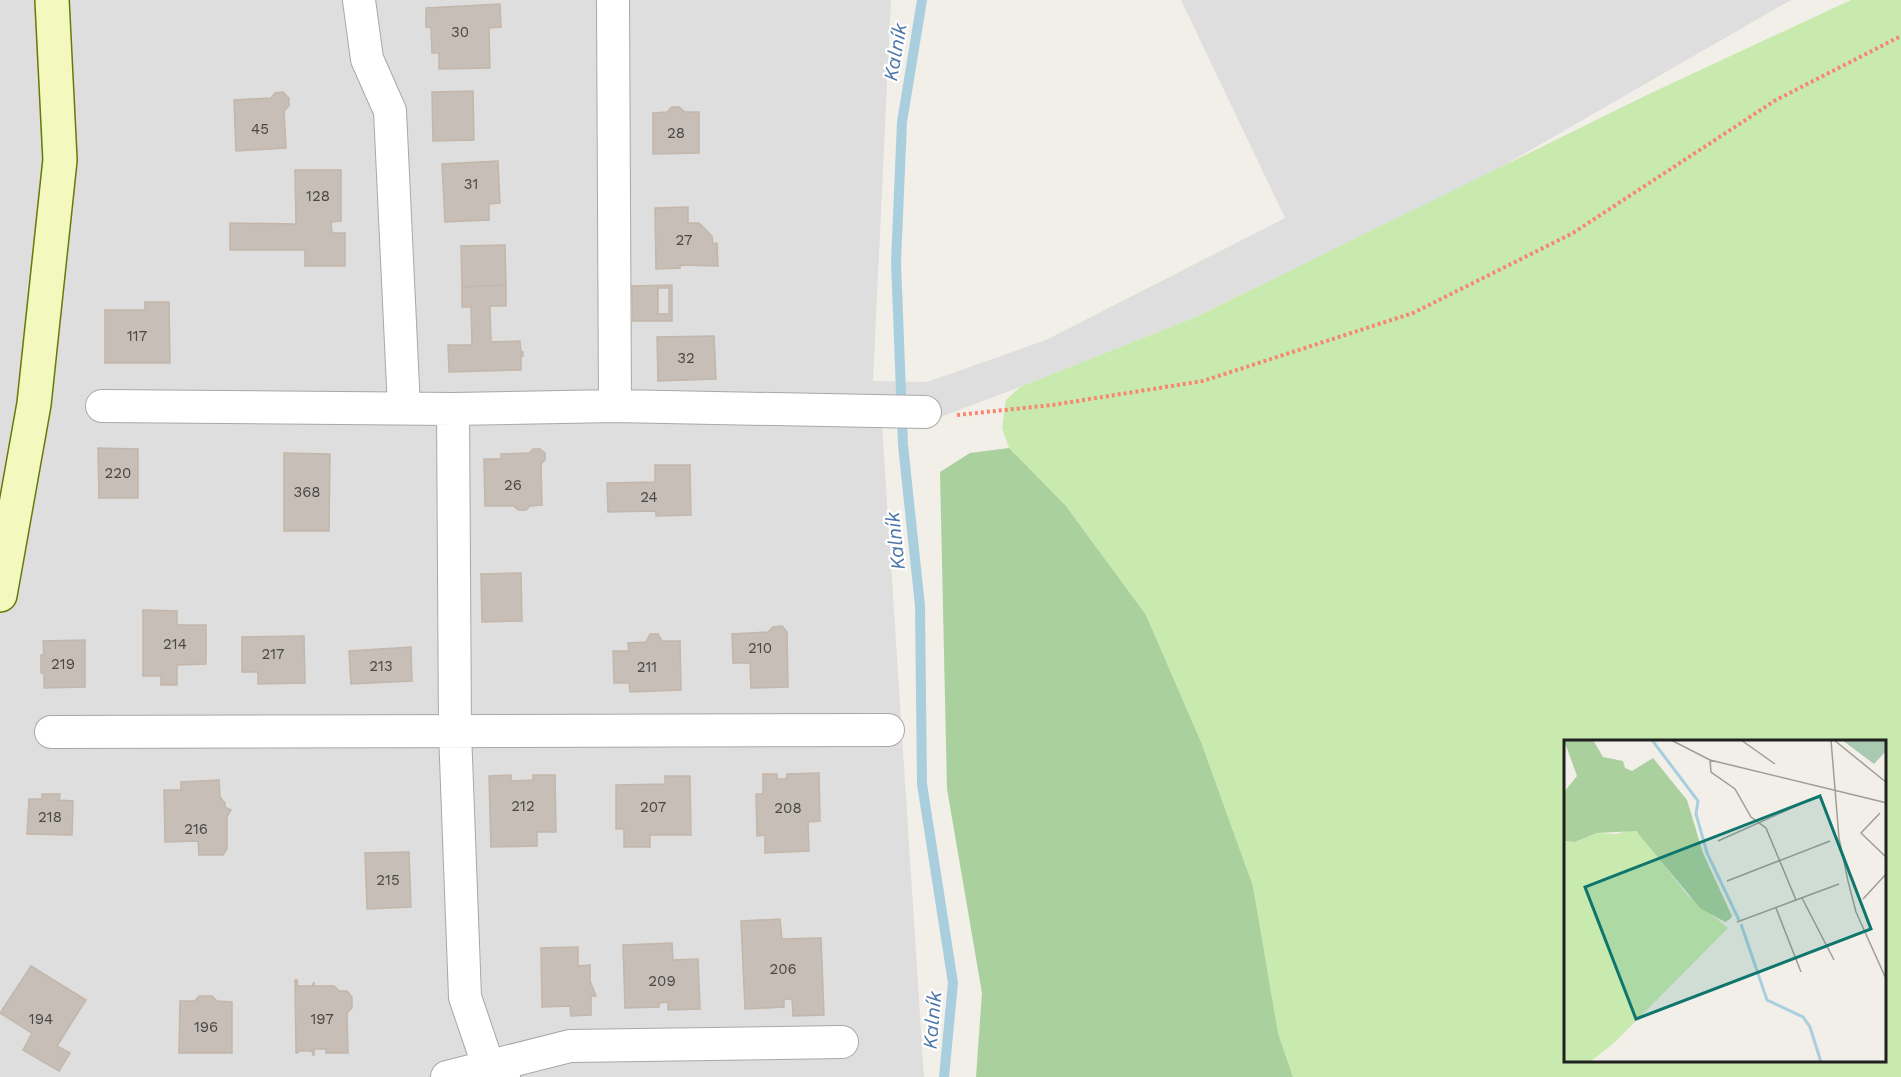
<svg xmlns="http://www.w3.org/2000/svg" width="1901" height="1077" viewBox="0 0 1901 1077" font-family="'Work Sans',sans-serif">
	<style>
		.residential { fill: #dfdede }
		.grass { fill: #c9eaaf; fill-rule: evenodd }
		.forest { fill: #aad09e }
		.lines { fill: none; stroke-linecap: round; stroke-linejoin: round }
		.stream { stroke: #a9cfde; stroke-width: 10 }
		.building { fill: #c6beb7; stroke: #c3b6aa; stroke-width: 1.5; fill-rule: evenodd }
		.street-casing { stroke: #a8a8a8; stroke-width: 34 }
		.secondary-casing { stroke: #677907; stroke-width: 36 }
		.path { stroke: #f88772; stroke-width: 4; stroke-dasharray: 3 3; stroke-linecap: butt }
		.street { stroke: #fff; stroke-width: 32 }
		.secondary { stroke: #f3f9be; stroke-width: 33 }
		.labels { text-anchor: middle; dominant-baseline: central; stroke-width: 4.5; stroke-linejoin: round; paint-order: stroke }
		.number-label { font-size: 15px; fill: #4a4846 }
		.water-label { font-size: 20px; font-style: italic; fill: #4b75a9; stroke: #fff }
		.inset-river { fill: none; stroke: #a9cfde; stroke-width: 3 }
		.inset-road { fill: none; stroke: #9e9d98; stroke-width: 1.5 }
		.view { fill: #0f766e; fill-opacity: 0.15; stroke: #0f766e; stroke-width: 3 }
		.inset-edge { fill: none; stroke: #212121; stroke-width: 3 }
	</style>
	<rect width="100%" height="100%" fill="#f1efe8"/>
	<path class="residential" d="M0,0H891L873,381L927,382L1046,340L1285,218L1181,0H1791L1494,171L1198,316L1020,387L927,422L882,424L924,1077H0Z"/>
	<path class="grass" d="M1851,0H1901V1077H1293L1278,1033L1253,886L1201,742L1146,615L1066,506L1009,448L1002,428L1006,400L1020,387L1198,316L1653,92ZM1565,741H1884V1060H1565Z"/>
	<path class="forest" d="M1009,448L1066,506L1146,615L1201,742L1253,886L1278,1033L1293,1077H976L982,993L947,789L940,472L970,453Z"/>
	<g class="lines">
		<path class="stream" d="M922,0L902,122L896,262L903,445L920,606L922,784L953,983L944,1077"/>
	</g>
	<path class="building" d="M500,4L501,27L489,28L490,68L439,69V53H432L431,28L426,27V8Z
		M473,91L474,140L433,141L432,92Z
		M283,92L289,98V106L284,111L286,148L236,151L234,100L271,98L275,93Z
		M672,107H679L685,112H699V153L653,154V113L667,112Z
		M498,161L500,203L489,204V220L445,222L442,164Z
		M295,170H341V221L331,222L332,233H345V266H305V250H230V223L296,224Z
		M688,207V223H699L712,236L713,244L717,243L718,266L680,265V268L656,269L655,208Z
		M505,245L506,285L462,287L461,246Z
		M506,285V306H490L491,342L520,341L521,352H523V356H521V370L449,372L448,345H472L471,307H462V287Z
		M672,285V321H633L632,286ZM658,288H669V314H658Z
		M145,302H169L170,363H105V310H145Z
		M714,336L716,379L658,381L657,337Z
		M98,448L138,449V498H99Z
		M533,449H540L545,453V460L541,464L542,505L530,506L526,510H518L514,506H485L484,459H501V454L529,453Z
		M284,453L330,454L329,531H284Z
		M655,465H690L691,515L656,516V511L608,512L607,483L655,482Z
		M521,573L522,621L482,622L481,574Z
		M143,610L177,611V625H206V664L177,665V685H161V676H143Z
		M782,626L787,632L788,687L751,688L750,663H733L732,634L768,632L773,627Z
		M650,634H658L662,641H680L681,690L630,692L629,683H614L613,651H629L628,643L646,642Z
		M304,636L305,683L258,684V672H242V637Z
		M85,640V687L44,688V673H41V655H44L43,641Z
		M411,647L412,681L351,684L349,651Z
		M819,773L820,821L808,822L809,851L765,853V835L757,836L756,794H763V774H777V779H786L787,774Z
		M511,775V781L533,780V775H555L556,832H537V846L491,847L489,776Z
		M665,776H690L691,835H650V847H624V829H616V785L665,784Z
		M219,780L220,797L225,803V807L231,810L227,817V849L223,855H199L198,841L165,842L164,790H181V782Z
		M42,794H60L59,800L73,801L72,835L27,834L29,799H42Z
		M409,852L411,907L367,909L365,853Z
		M780,919L782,939L821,938L824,1015L793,1016L792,999H784V1007L745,1009L741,921Z
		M672,943L673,960L698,959L700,1009L668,1010V1002L659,1003V1007L625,1008L623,945Z
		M578,947V966L590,965V981L596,996H591V1015L571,1016L570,1006L542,1007L541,948Z
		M31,966L86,1000L57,1046L70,1053L59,1071L23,1050L32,1033L0,1013Z
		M295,980H297L298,986H312L314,982V986H334L339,991H347L352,997V1008L347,1013L348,1053H326V1049H314V1055H313L312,1051H299L298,1053H296Z
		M199,996H212L217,1001L232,1002V1053H179L180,1001H195Z"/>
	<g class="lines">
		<defs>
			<path id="street" d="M359,0L367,59L390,111L404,408
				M613,0L615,406
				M102,406L453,409L455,732L465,997L489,1068L504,1077
				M453,409L615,406L925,412
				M51,732L888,730
				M447,1077L570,1046L842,1042"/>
			<path id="secondary" d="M0,595L34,404L60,160L52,0"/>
		</defs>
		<use href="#street" class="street-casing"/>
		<use href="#secondary" class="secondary-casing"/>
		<path class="path" d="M957,415L1052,405L1203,381L1413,313L1573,233L1776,100L1901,36"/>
		<use href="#street" class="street"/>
		<use href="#secondary" class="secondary"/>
	</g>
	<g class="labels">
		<g class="number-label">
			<text x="460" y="32">30</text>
			<text x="260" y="129">45</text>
			<text x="676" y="133">28</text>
			<text x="471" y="184">31</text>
			<text x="318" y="196">128</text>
			<text x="684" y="240">27</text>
			<text x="137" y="336">117</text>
			<text x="686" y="358">32</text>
			<text x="118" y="473">220</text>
			<text x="513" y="485">26</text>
			<text x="307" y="492">368</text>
			<text x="649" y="497">24</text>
			<text x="175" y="644">214</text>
			<text x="760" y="648">210</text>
			<text x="273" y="654">217</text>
			<text x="63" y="664">219</text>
			<text x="381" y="666">213</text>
			<text x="647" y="667">211</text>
			<text x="523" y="806">212</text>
			<text x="653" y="807">207</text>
			<text x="788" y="808">208</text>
			<text x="50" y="817">218</text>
			<text x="196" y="829">216</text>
			<text x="388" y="880">215</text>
			<text x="783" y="969">206</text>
			<text x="662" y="981">209</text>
			<text x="41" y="1019">194</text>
			<text x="322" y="1019">197</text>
			<text x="206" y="1027">196</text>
		</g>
		<g class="water-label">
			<text transform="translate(895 52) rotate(-80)">Kalník</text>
			<text transform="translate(895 541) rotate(-96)">Kalník</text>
			<text transform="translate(932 1020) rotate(-85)">Kalník</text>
		</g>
	</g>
	<g transform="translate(1564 740)">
		<rect width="322" height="322" fill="#f1efe8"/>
		<path d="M67,89L77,95L123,155L164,188L50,303L26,322H0V101L11,102L33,93L53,94Z" fill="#c9eaaf"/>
		<path d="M0,0H29L39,17L59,21L61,28L68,31L89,18L123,60L139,113L168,176L166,179L161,182L136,168L72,91L33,93L11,102L0,101V52L13,36Z" fill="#aad09e"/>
		<path d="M278,0H322V11L310,24Z" fill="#a9cab0"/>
		<path class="inset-river" d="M88,0L134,61L132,74L143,113L175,180M177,184L203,260L239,277L246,287L257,322"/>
		<path class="inset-road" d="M107,0L146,20L323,63M177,0L211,24M267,0L275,98L284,141L292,172L323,241M270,0L323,43M146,20L147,32L171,49L187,77L202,88L232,160L275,144M316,73L297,93L323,118M154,101L241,62M163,141L266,101M238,158L270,220M299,159L323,133M212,168L237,232M173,182L232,160"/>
		<path class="view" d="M256,56L307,189L72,279L21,147Z"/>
		<rect width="322" height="322" class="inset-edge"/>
	</g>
</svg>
